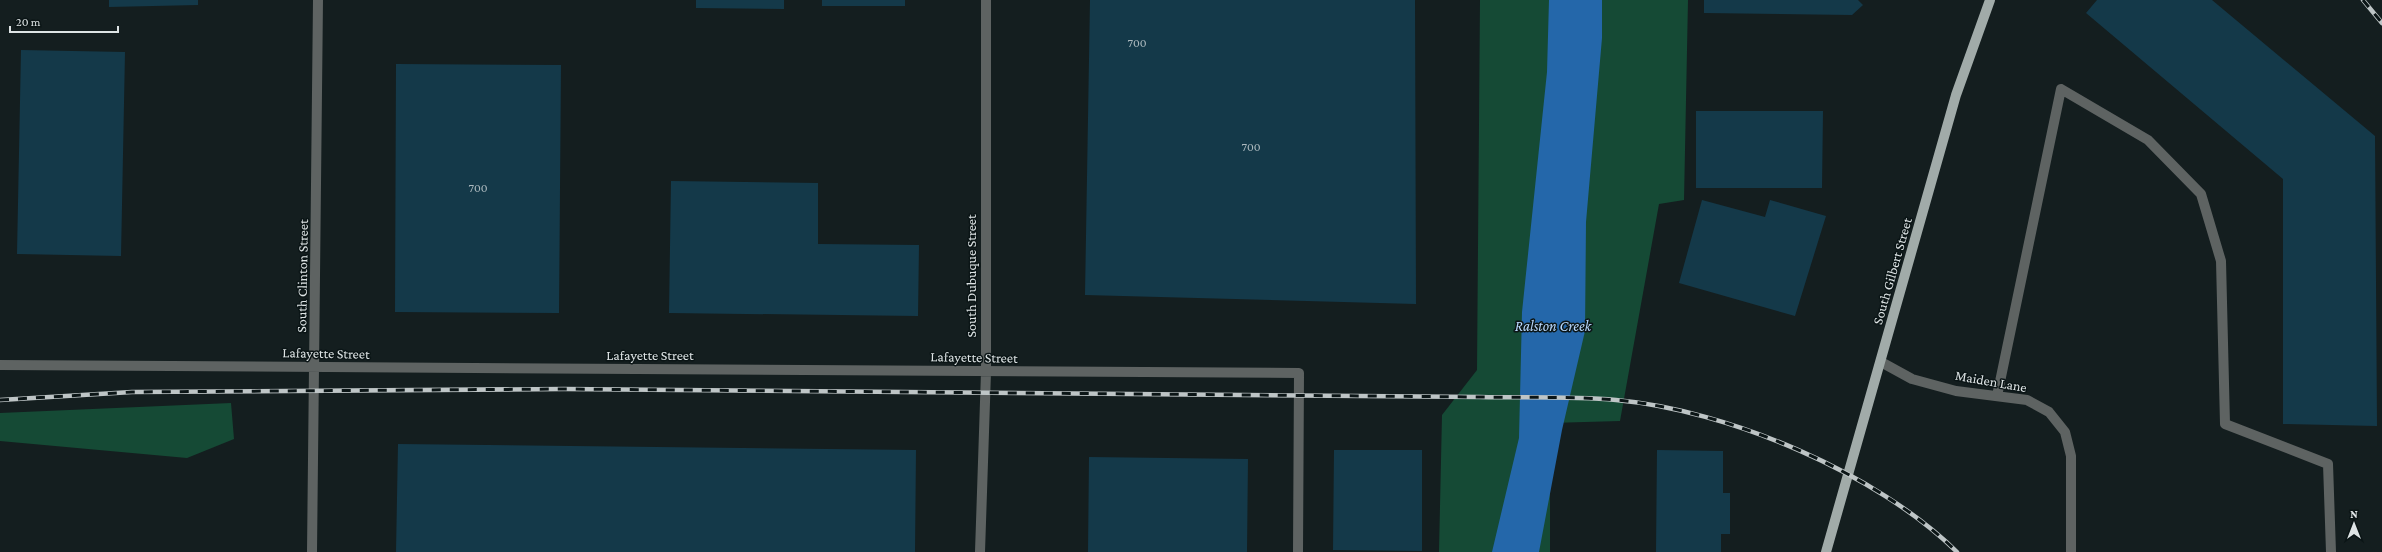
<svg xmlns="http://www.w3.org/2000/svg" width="2382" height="552" viewBox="0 0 2382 552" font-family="'Crimson Pro',serif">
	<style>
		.green { fill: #154a35 }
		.water { fill: #2467aa }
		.building { fill: #143949 }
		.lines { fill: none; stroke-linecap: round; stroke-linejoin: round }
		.minor { stroke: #5e6362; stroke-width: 10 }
		.major { stroke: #a1aba9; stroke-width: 10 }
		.rail-casing { stroke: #bec5c6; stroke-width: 4.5 }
		.rail { stroke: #0b1516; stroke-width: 3; stroke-dasharray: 9; stroke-linecap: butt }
		.labels { text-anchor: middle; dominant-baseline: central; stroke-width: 3; stroke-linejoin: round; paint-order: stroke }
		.number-label { font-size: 12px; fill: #acb9be }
		.street-label { font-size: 14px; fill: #dee4e5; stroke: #0b1516 }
		.water-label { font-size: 15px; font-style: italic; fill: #b9d9fe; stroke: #0b1516 }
	</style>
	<rect width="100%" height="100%" fill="#141e1f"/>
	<path class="green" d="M1480,0H1688L1684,200L1659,204L1620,421L1550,423V552H1439L1442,415L1477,370Z
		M231,403L234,439L187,458L0,441V413Z"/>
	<path class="water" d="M1549,0H1602V38L1586,222L1585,331L1562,430L1539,552H1492L1519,438L1522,312L1547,72Z"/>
	<path class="building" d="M109,0H198V5L109,7Z
		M696,0H784V9L696,8Z
		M822,0H905V6H822Z
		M1090,0H1415L1416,304L1085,295Z
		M1704,0H1858L1863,5L1852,15L1704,13Z
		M2097,0H2212L2375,136L2377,426L2283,424V179L2086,13Z
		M21,50L125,52L121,256L17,254Z
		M396,64L561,65L559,313L395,312Z
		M1696,111H1823L1822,188H1696Z
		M671,181L818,183V244L919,245L918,316L669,313Z
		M1702,200L1765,217L1770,200L1826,216L1795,316L1679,283Z
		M398,444L916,450L915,552H396Z
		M1334,450H1422V551L1333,550Z
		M1657,450L1723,451V493H1730V534H1721V552H1656Z
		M1089,457L1248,459L1247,552H1088Z"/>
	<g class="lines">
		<path class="minor" d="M1881,362L1912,379L1956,391L2027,400L2049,412L2065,432L2071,456V552
			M0,365L1299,373L1298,552
			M1997,396L2061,89L2148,140L2201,194L2221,261L2225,424L2328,464L2331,552
			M312,552L318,0
			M980,552L986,372V0"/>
		<path class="major" d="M1826,552L1956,95L1990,0"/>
		<defs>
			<path id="rail" d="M2363,0L2382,23
				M0,400L132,392L564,389L1480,397C1525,398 1571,396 1616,400C1728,410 1877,473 1957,552"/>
		</defs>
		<use href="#rail" class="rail-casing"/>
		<use href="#rail" class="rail"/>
	</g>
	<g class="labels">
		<g class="number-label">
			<text x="1137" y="43">700</text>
			<text x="1251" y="147">700</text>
			<text x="478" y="188">700</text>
		</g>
		<g class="street-label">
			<text transform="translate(1892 271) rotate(-74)">South Gilbert Street</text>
			<text transform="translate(302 276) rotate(-89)">South Clinton Street</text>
			<text transform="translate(971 276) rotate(-90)">South Dubuque Street</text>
			<text transform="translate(326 353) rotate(1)">Lafayette Street</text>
			<text x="650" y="355">Lafayette Street</text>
			<text transform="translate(974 357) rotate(1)">Lafayette Street</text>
			<text transform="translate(1991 381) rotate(10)">Maiden Lane</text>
		</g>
		<g class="water-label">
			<text x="1553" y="326">Ralston Creek</text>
		</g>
	</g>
	<g transform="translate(2354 524)" stroke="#0b1516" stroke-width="3" paint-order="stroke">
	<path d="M0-3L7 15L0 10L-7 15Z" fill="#dee4e5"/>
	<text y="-6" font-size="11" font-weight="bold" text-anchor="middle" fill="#dee4e5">N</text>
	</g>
	<path d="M10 26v6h108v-6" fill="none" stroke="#dee4e5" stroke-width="2"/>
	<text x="16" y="26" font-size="12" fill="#dee4e5" stroke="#0b1516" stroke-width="3" paint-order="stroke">20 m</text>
</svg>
